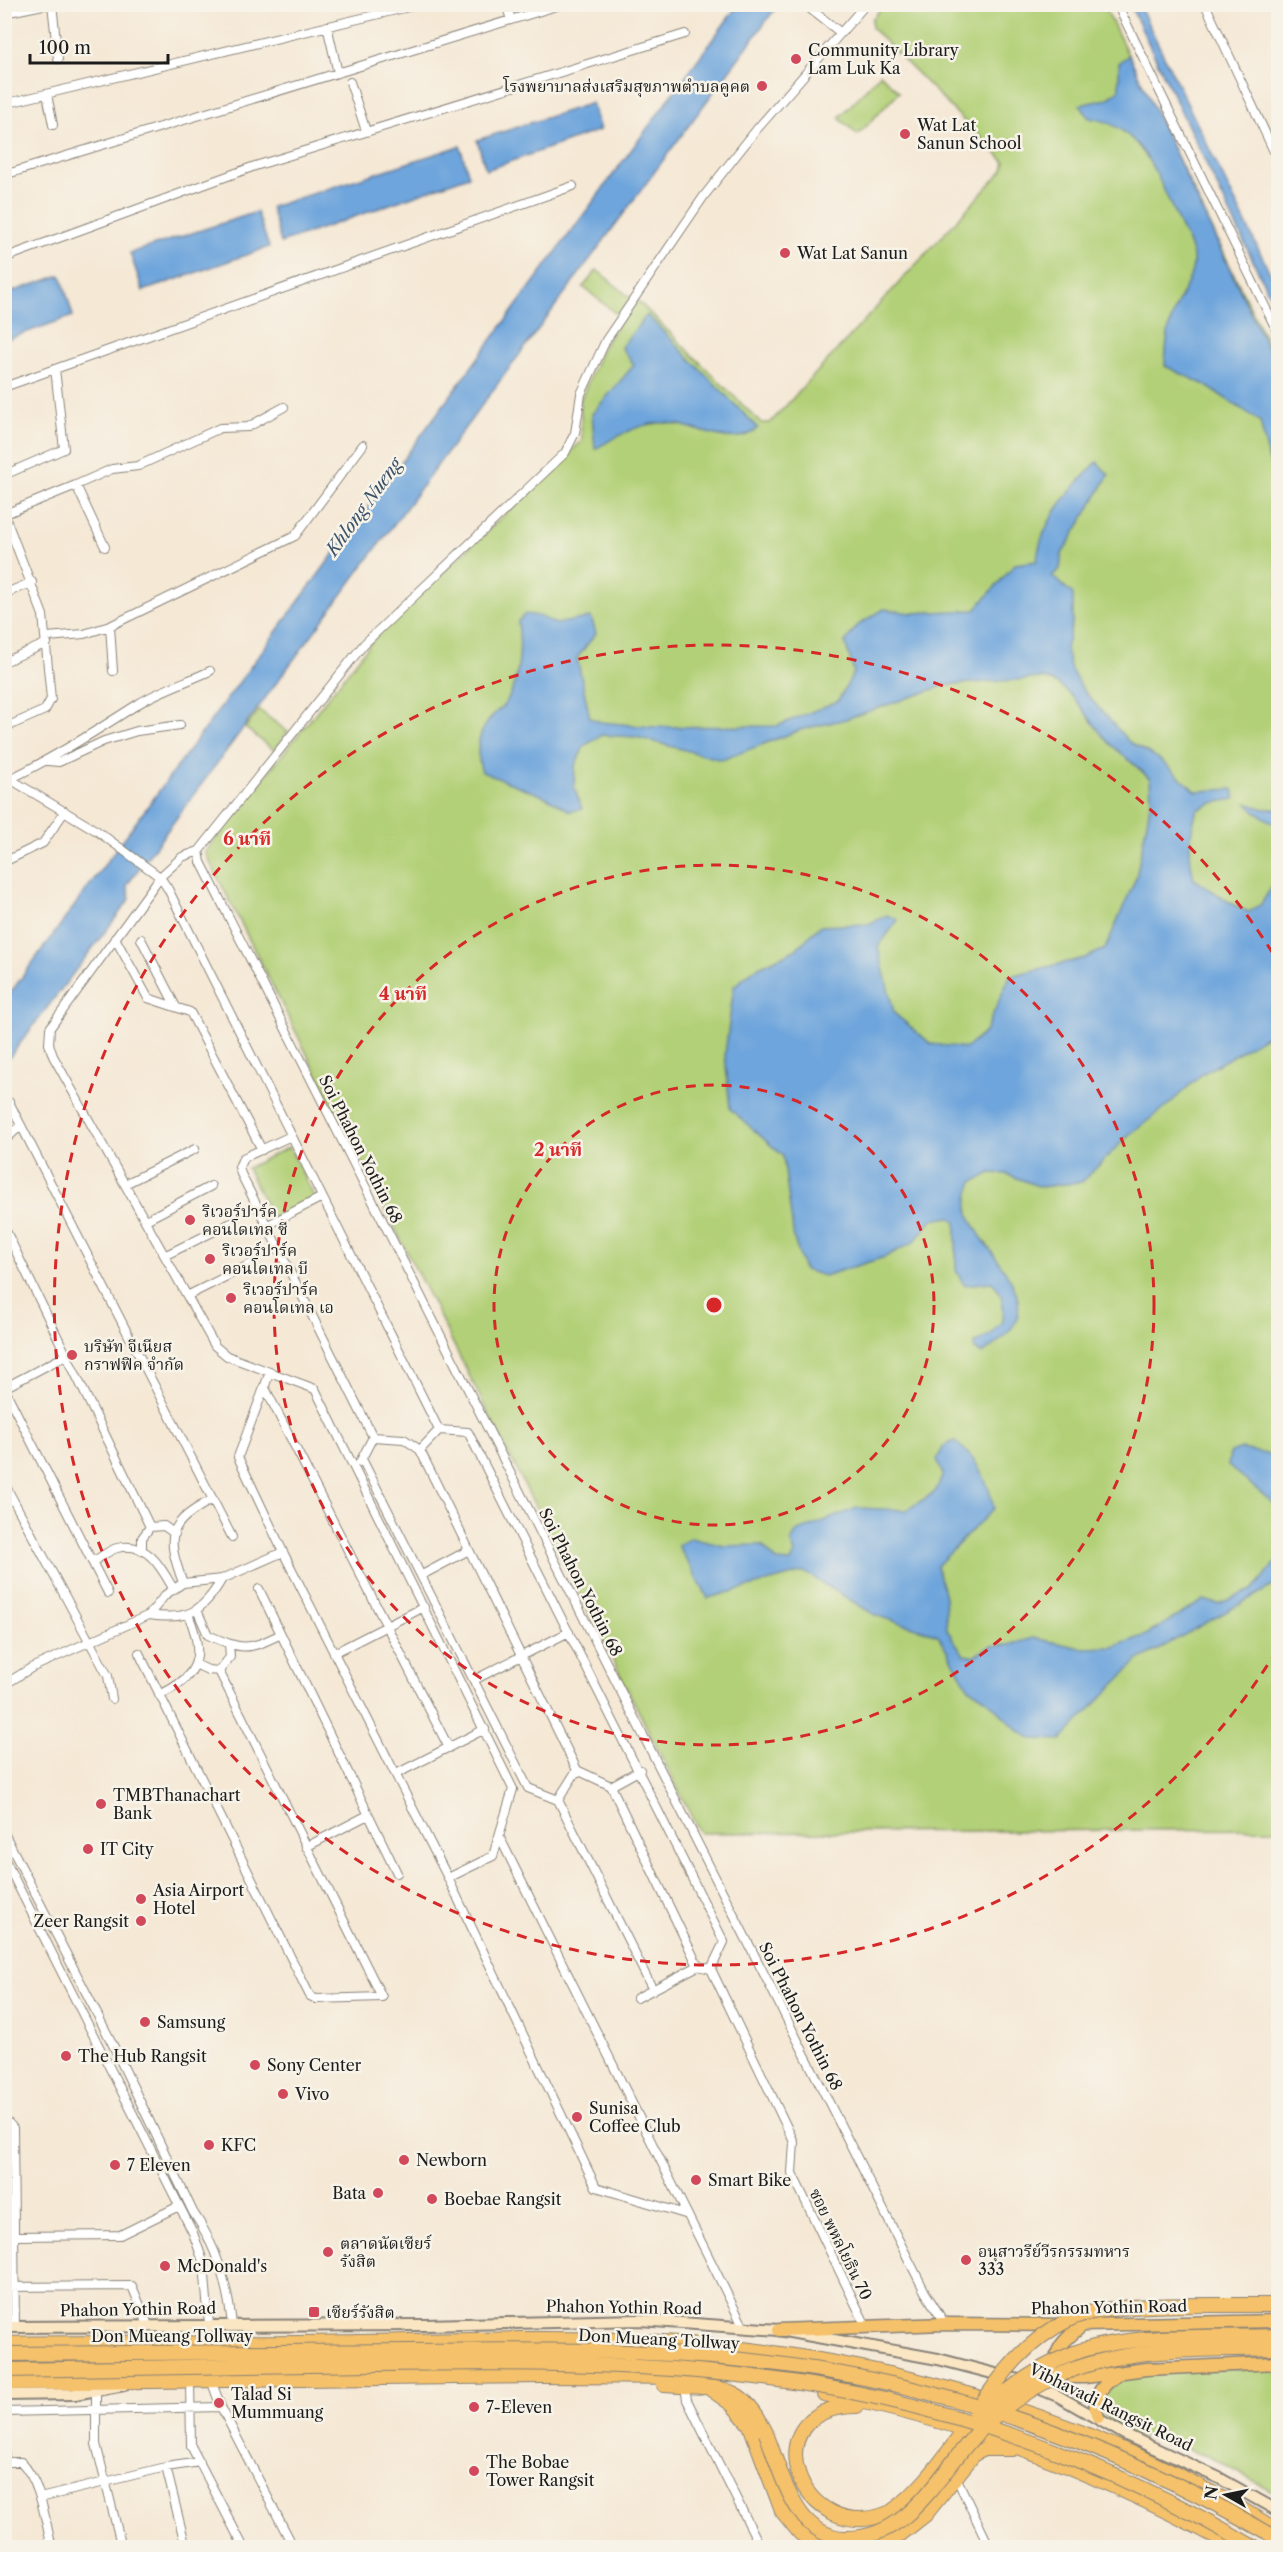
<svg xmlns="http://www.w3.org/2000/svg" width="1283" height="2552" viewBox="0 0 1283 2552" font-family="'Libre Caslon Text','Noto Serif Thai',serif">
	<style>
		.green { fill: #b2d077; stroke: #67764a; stroke-width: 1.5 }
		.water { fill: #6ea5dc; stroke: #45607c; stroke-width: 1.5 }
		.lines { fill: none; stroke-linecap: round; stroke-linejoin: round }
		.street-casing { stroke: #888278; stroke-width: 10 }
		.secondary-casing { stroke: #888278; stroke-width: 14 }
		.primary-casing { stroke: #888278; stroke-width: 15 }
		.highway-casing { stroke: #888278; stroke-width: 16 }
		.street { stroke: #fff; stroke-width: 8 }
		.secondary { stroke: #fbe6c4; stroke-width: 10 }
		.primary { stroke: #f5c16b; stroke-width: 12 }
		.highway { stroke: #f5c16b; stroke-width: 14 }
		.highway-bridge-casing { stroke: #888278; stroke-width: 16; stroke-linecap: butt }
		.highway-bridge { stroke: #f5c16b; stroke-width: 14 }
		.ring { fill: none; stroke: #d62828; stroke-width: 3; stroke-dasharray: 10 8 }
		.poi-dot { fill: #d1495b; stroke: #f7f3e8; stroke-width: 2 }
		.labels { text-anchor: middle; dominant-baseline: central; stroke-width: 5; stroke-linejoin: round; paint-order: stroke }
		.poi-label { font-size: 16px; fill: #1c1c1c; stroke: #f7f3e8; text-anchor: start }
		.street-label { font-size: 16px; fill: #1c1c1c; stroke: #f7f3e8 }
		.water-label { font-size: 18px; font-style: italic; fill: #3d5369; stroke: #f7f3e8 }
		.centre { fill: #d62828; stroke: #f7f3e8; stroke-width: 3 }
		.ring-label { font-size: 18px; text-anchor: middle; font-weight: bold; fill: #d62828; stroke: #f7f3e8; stroke-width: 5; stroke-linejoin: round; paint-order: stroke }
	</style>
	<rect width="100%" height="100%" fill="#f7f3e8"/>
	<filter id="ink" filterUnits="userSpaceOnUse"><feTurbulence type="fractalNoise" baseFrequency=".0167" numOctaves="2"/><feDisplacementMap in="SourceGraphic" scale="12" xChannelSelector="R" yChannelSelector="G"/><feConvolveMatrix kernelMatrix="1 2 1 2 8 2 1 2 1" color-interpolation-filters="sRGB"/></filter>
	<filter id="wash" filterUnits="userSpaceOnUse"><feTurbulence type="fractalNoise" baseFrequency=".008" numOctaves="4" result="noise"/><feDisplacementMap in="SourceGraphic" scale="24" xChannelSelector="R" yChannelSelector="G"/><feGaussianBlur stdDeviation="1.35" result="paint"/><feColorMatrix in="noise" values="0 0 0 0 0 0 0 0 0 0 0 0 0 0 0 0 0 1.4 0 .05"/><feComposite in="paint" operator="in"/></filter>
	<g filter="url(#wash)">
		<rect width="100%" height="100%" fill="#f5e8d5"/>
		<path class="green" d="M884,5H1104L1278,365V1829L700,1833L205,852L378,634L582,441L580,401L602,348L636,299L761,423H770L1003,170L1005,162L872,28V19Z
			M880,74L899,92L858,135L839,118Z
			M597,270L632,299L619,316L583,287Z
			M259,710L288,732L274,750L245,728Z
			M289,1147L315,1198L273,1219L247,1168Z
			M1278,2367V2494L1210,2457L1155,2439L1126,2435L1097,2408L1105,2384L1128,2373Z"/>
		<path class="water" d="M738,5H778L127,885L130,899L5,1063V1000Z
			M1130,5H1139L1278,289V313Z
			M1129,55L1278,371V476L1269,461L1260,421L1205,385L1165,366C1166,348 1167,329 1174,312C1180,294 1195,277 1193,257C1192,245 1181,230 1177,219C1158,178 1141,124 1089,118L1080,105L1107,99L1119,90V63Z
			M592,103L600,130L486,170L477,140Z
			M460,146L469,176L281,243L271,207Z
			M257,212L269,247L143,291L130,253Z
			M61,275L73,316L5,340V294Z
			M647,315L758,428C731,453 690,420 659,423C635,425 616,437 595,449L592,414L634,365L621,347Z
			M1097,462L1109,475L1062,554L1060,569L1052,576L1073,594V619L1066,649L1071,670L1084,691L1129,742L1158,758L1196,791L1233,789L1235,799L1212,803L1197,810C1189,834 1188,854 1194,879L1237,907L1249,912L1261,904L1278,877V1029L1202,1074L1166,1107L1130,1134L1082,1182L1041,1187L1006,1174L991,1173L973,1182C969,1191 966,1203 969,1213C978,1245 1031,1285 1016,1321C1010,1334 994,1345 983,1354L975,1350L974,1344L991,1334L1003,1320C1004,1304 1003,1293 992,1282L964,1285L956,1270V1222L950,1217L932,1220L914,1242L885,1257L824,1276L804,1270L794,1239L783,1156L730,1109L725,1054L734,986L755,969L795,950L820,926L869,924L887,915L898,920L878,947L894,1013L931,1044L966,1048L985,1032L1010,976L1085,958L1105,949L1136,878L1151,800L1150,779C1138,767 1127,759 1115,748C1089,727 1079,688 1043,678L946,685L846,719L800,730L722,760L636,737L602,735L584,746L575,766L574,787L582,809L570,811L546,797L482,772C474,748 478,731 495,713C500,709 506,704 508,699C520,676 521,646 518,621L525,614L539,616L556,624L591,617L596,633L577,658L590,718L601,722L651,727L777,726L838,701L854,672L845,642L858,625L884,609L911,613L975,610L1015,564L1037,561C1040,522 1071,489 1097,462Z
			M1246,803L1264,809H1278V826L1255,812Z
			M954,1441C977,1457 988,1481 994,1508L937,1566L945,1597L947,1630L964,1655L974,1656L991,1646L1009,1645L1034,1638L1081,1648L1113,1647L1146,1635L1204,1600L1218,1604L1252,1590L1278,1560V1583L1137,1661L1061,1740L1032,1739L1018,1730L985,1698L968,1687L938,1635L875,1615L804,1572L708,1598L678,1545L691,1538L724,1546L762,1545L777,1561L791,1562L795,1553L791,1543L796,1532L857,1508L907,1510L935,1492L943,1475L937,1459L944,1446Z
			M1242,1449L1271,1455L1278,1453V1507L1228,1466L1230,1453Z"/>
	</g>
	<g filter="url(#ink)">
		<g class="lines">
			<defs>
				<path id="street" d="M52,4L58,59
					M506,4L511,20
					M804,4L841,33
					M1117,4L1278,333
					M1205,4L1278,160
					M4,13L48,4
					M327,26L338,73
					M350,82L366,131
					M47,94L53,125
					M4,104L421,4
					M4,175L563,4
					M4,258L255,166L685,34
					M4,387L573,186
					M4,475L64,449L55,369
					M76,485L112,469L138,466L220,428L248,427L284,407
					M4,514L43,615L51,699L45,710L4,728
					M5,514L76,485L105,547
					M4,594L32,582
					M110,626L113,671
					M47,637L84,634L110,626L295,536L363,445
					M4,662L47,643
					M48,761L59,762L104,741L137,731L180,725
					M10,779C55,757 96,731 138,704C160,690 187,682 210,671
					M4,781L10,779L97,831L160,877L168,889L439,1430
					M199,851L201,862L925,2292L945,2324
					M4,862L43,843L65,811
					M115,938L148,998L190,1012L262,1150
					M141,939L175,1005
					M9,1102L232,1537
					M291,1136L243,1158L239,1167L241,1174L373,1437
					M4,1141L20,1126
					M125,1184L195,1149
					M146,1220L211,1186
					M266,1226L322,1197
					M4,1227L150,1527
					M166,1255L231,1223
					M187,1296L253,1263
					M67,1355L4,1388L108,1593
					M270,1372L238,1457L283,1552L448,1878L596,2187L685,2214
					M264,1386L449,1748
					M373,1437L404,1439L420,1450L577,1770L611,1786L640,1770
					M420,1450L439,1430L468,1432L724,1942L711,1969
					M362,1459L528,1788L558,1800L577,1770
					M360,1462L373,1437
					M4,1483L108,1676L112,1699
					M142,1551V1538L150,1527L164,1526L175,1534
					M92,1562C100,1558 109,1550 117,1548C148,1540 162,1569 174,1590
					M422,1575L469,1550
					M183,1583C166,1536 166,1524 213,1499
					M259,1589L397,1873
					M197,1610L208,1635C242,1650 247,1651 281,1634
					M149,1615C187,1621 203,1612 222,1579
					M139,1653L310,1996L316,1999L382,1997L219,1671
					M334,1653L424,1607
					M195,1664L208,1670L219,1671L230,1657L229,1644
					M474,1680L569,1632
					M4,1685L31,1668L149,1615L165,1595L183,1583L222,1579L283,1552
					M159,1695C201,1676 205,1654 188,1614
					M396,1774L485,1729
					M611,1786L698,1966L711,1969
					M558,1800L653,1990
					M4,1833L112,2043L193,2212C217,2247 227,2283 232,2324
					M499,1836L744,2328
					M306,1847L368,1815
					M4,1858L193,2233L204,2264L209,2324
					M448,1878L493,1856L513,1789L315,1389L227,1356L215,1346L53,1056L49,1044L50,1028L160,877L182,857L199,851L364,644L565,453L575,433L581,394L606,340L704,196L757,129L866,4
					M711,1969L794,2142L792,2173L866,2326
					M637,1998L698,1966
					M4,2118L13,2128L15,2327
					M15,2236L120,2235L179,2206
					M4,2287L132,2286L148,2325
					M190,2380L191,2446L244,2548
					M211,2380L221,2407L294,2548
					M685,2386L687,2400L761,2548
					M96,2392V2444L122,2548
					M4,2412L221,2407
					M4,2443L5,2462
					M4,2462H21C41,2482 45,2520 52,2548
					M166,2467L186,2548
					M956,2477L990,2548
					M40,2498L166,2467L200,2462"/>
				<path id="secondary" d="M4,2327L425,2325L640,2320L779,2330L938,2359L1019,2380L1058,2396L1126,2435L1219,2478L1278,2511
					M4,2395L75,2394L124,2385"/>
				<path id="primary" d="M1083,2325C1068,2337 1052,2348 1057,2370L1071,2377H1085L1146,2369L1278,2363
					M779,2330L945,2324L1083,2325L1278,2321
					M1098,2417C1090,2398 1103,2384 1119,2374"/>
				<path id="highway" d="M4,2344C103,2342 202,2344 300,2343C415,2342 528,2336 642,2341C865,2351 1089,2413 1278,2531
					M4,2383L541,2376L698,2377
					M664,2385C715,2389 742,2379 766,2433
					M709,2388L733,2405L750,2425L782,2511L800,2533L821,2548
					M824,2394C969,2420 1108,2477 1237,2548
					M857,2406C747,2407 800,2552 891,2512C921,2491 942,2460 964,2431
					M875,2548L897,2537L925,2515L975,2453L985,2449H1012"/>
			</defs>
			<use href="#street" class="street-casing"/>
			<use href="#secondary" class="secondary-casing"/>
			<use href="#primary" class="primary-casing"/>
			<use href="#highway" class="highway-casing"/>
			<use href="#street" class="street"/>
			<use href="#secondary" class="secondary"/>
			<use href="#primary" class="primary"/>
			<use href="#highway" class="highway"/>
			<defs>
				<path id="highway-bridge" d="M4,2354C140,2353 276,2352 412,2351C563,2349 715,2348 864,2378C1010,2407 1150,2464 1278,2539
					M4,2370C127,2368 249,2366 372,2364C543,2362 717,2361 885,2399C1013,2428 1142,2481 1255,2548
					M983,2413C1009,2388 1040,2366 1074,2353C1132,2332 1217,2338 1278,2336
					M975,2414C1000,2375 1027,2340 1070,2319C1108,2300 1231,2306 1278,2305
					M766,2433C776,2459 784,2489 800,2512C810,2527 828,2538 845,2538C915,2540 943,2462 988,2422C1005,2407 1026,2392 1047,2381C1118,2344 1201,2351 1278,2348"/>
			</defs>
			<use href="#highway-bridge" class="highway-bridge-casing"/>
			<use href="#highway-bridge" class="highway-bridge"/>
		</g>
	</g>
	<g class="ring">
		<circle cx="714" cy="1305" r="220"/>
		<circle cx="714" cy="1305" r="440"/>
		<path d="M1277 1650A660 660 0 1 1 1277 960"/>
	</g>
	<g class="poi-dot">
		<circle cx="796" cy="59" r="6"/>
		<circle cx="762" cy="86" r="6"/>
		<circle cx="905" cy="134" r="6"/>
		<circle cx="785" cy="253" r="6"/>
		<circle cx="190" cy="1220" r="6"/>
		<circle cx="210" cy="1259" r="6"/>
		<circle cx="231" cy="1298" r="6"/>
		<circle cx="72" cy="1355" r="6"/>
		<circle cx="101" cy="1804" r="6"/>
		<circle cx="88" cy="1849" r="6"/>
		<circle cx="141" cy="1899" r="6"/>
		<circle cx="141" cy="1921" r="6"/>
		<circle cx="145" cy="2022" r="6"/>
		<circle cx="66" cy="2056" r="6"/>
		<circle cx="255" cy="2065" r="6"/>
		<circle cx="283" cy="2094" r="6"/>
		<circle cx="577" cy="2117" r="6"/>
		<circle cx="209" cy="2145" r="6"/>
		<circle cx="404" cy="2160" r="6"/>
		<circle cx="115" cy="2165" r="6"/>
		<circle cx="696" cy="2180" r="6"/>
		<circle cx="378" cy="2193" r="6"/>
		<circle cx="432" cy="2199" r="6"/>
		<circle cx="328" cy="2252" r="6"/>
		<circle cx="966" cy="2260" r="6"/>
		<circle cx="165" cy="2266" r="6"/>
		<rect x="308" y="2306" width="12" height="12" rx="3"/>
		<circle cx="219" cy="2403" r="6"/>
		<circle cx="474" cy="2407" r="6"/>
		<circle cx="474" cy="2471" r="6"/>
	</g>
	<g class="labels">
		<g class="poi-label">
			<text x="808" y="50">Community Library<tspan x="808" dy="18">Lam Luk Ka</tspan></text>
			<text x="750" y="86" text-anchor="end">โรงพยาบาลส่งเสริมสุขภาพตำบลคูคต</text>
			<text x="917" y="125">Wat Lat<tspan x="917" dy="18">Sanun School</tspan></text>
			<text x="797" y="253">Wat Lat Sanun</text>
			<text x="202" y="1211">ริเวอร์ปาร์ค<tspan x="202" dy="18">คอนโดเทล ซี</tspan></text>
			<text x="222" y="1250">ริเวอร์ปาร์ค<tspan x="222" dy="18">คอนโดเทล บี</tspan></text>
			<text x="243" y="1289">ริเวอร์ปาร์ค<tspan x="243" dy="18">คอนโดเทล เอ</tspan></text>
			<text x="84" y="1346">บริษัท จีเนียส<tspan x="84" dy="18">กราฟฟิค จำกัด</tspan></text>
			<text x="113" y="1795">TMBThanachart<tspan x="113" dy="18">Bank</tspan></text>
			<text x="100" y="1849">IT City</text>
			<text x="153" y="1890">Asia Airport<tspan x="153" dy="18">Hotel</tspan></text>
			<text x="129" y="1921" text-anchor="end">Zeer Rangsit</text>
			<text x="157" y="2022">Samsung</text>
			<text x="78" y="2056">The Hub Rangsit</text>
			<text x="267" y="2065">Sony Center</text>
			<text x="295" y="2094">Vivo</text>
			<text x="589" y="2108">Sunisa<tspan x="589" dy="18">Coffee Club</tspan></text>
			<text x="221" y="2145">KFC</text>
			<text x="416" y="2160">Newborn</text>
			<text x="127" y="2165">7 Eleven</text>
			<text x="708" y="2180">Smart Bike</text>
			<text x="366" y="2193" text-anchor="end">Bata</text>
			<text x="444" y="2199">Boebae Rangsit</text>
			<text x="340" y="2243">ตลาดนัดเซียร์<tspan x="340" dy="18">รังสิต</tspan></text>
			<text x="978" y="2251">อนุสาวรีย์วีรกรรมทหาร<tspan x="978" dy="18">333</tspan></text>
			<text x="177" y="2266">McDonald's</text>
			<text x="326" y="2312">เซียร์รังสิต</text>
			<text x="231" y="2394">Talad Si<tspan x="231" dy="18">Mummuang</tspan></text>
			<text x="486" y="2407">7-Eleven</text>
			<text x="486" y="2462">The Bobae<tspan x="486" dy="18">Tower Rangsit</tspan></text>
		</g>
		<g class="street-label">
			<text transform="translate(361 1149) rotate(63)">Soi Phahon Yothin 68</text>
			<text transform="translate(581 1582) rotate(63)">Soi Phahon Yothin 68</text>
			<text transform="translate(801 2016) rotate(63)">Soi Phahon Yothin 68</text>
			<text transform="translate(841 2244) rotate(64)">ซอย พหลโยธิน 70</text>
			<text transform="translate(624 2307) rotate(1)">Phahon Yothin Road</text>
			<text transform="translate(1109 2307) rotate(-1)">Phahon Yothin Road</text>
			<text transform="translate(138 2309) rotate(-1)">Phahon Yothin Road</text>
			<text x="172" y="2336">Don Mueang Tollway</text>
			<text transform="translate(659 2339) rotate(3)">Don Mueang Tollway</text>
			<text transform="translate(1111 2407) rotate(26)">Vibhavadi Rangsit Road</text>
		</g>
		<g class="water-label">
			<text transform="translate(364 507) rotate(-54)">Khlong Nueng</text>
		</g>
	</g>
	<circle cx="714" cy="1305" r="9" class="centre"/>
	<g class="ring-label">
		<text x="247" y="845">6 นาที</text>
		<text x="403" y="1000">4 นาที</text>
		<text x="558" y="1156">2 นาที</text>
	</g>
	<rect width="1283" height="2552" fill="none" stroke="#f7f3e8" stroke-width="24"/>
	<g transform="translate(1226 2495) rotate(279)" stroke="#f7f3e8" stroke-width="4.5" paint-order="stroke">
	<path d="M0-4.5L10 22L0 15L-10 22Z" fill="#1c1c1c"/>
	<text y="-9" font-size="16" font-weight="bold" text-anchor="middle" fill="#1c1c1c">N</text>
	</g>
	<path d="M30 54v9h138v-9" fill="none" stroke="#1c1c1c" stroke-width="3"/>
	<text x="39" y="54" font-size="18" fill="#1c1c1c" stroke="#f7f3e8" stroke-width="4.5" paint-order="stroke">100 m</text>
</svg>
